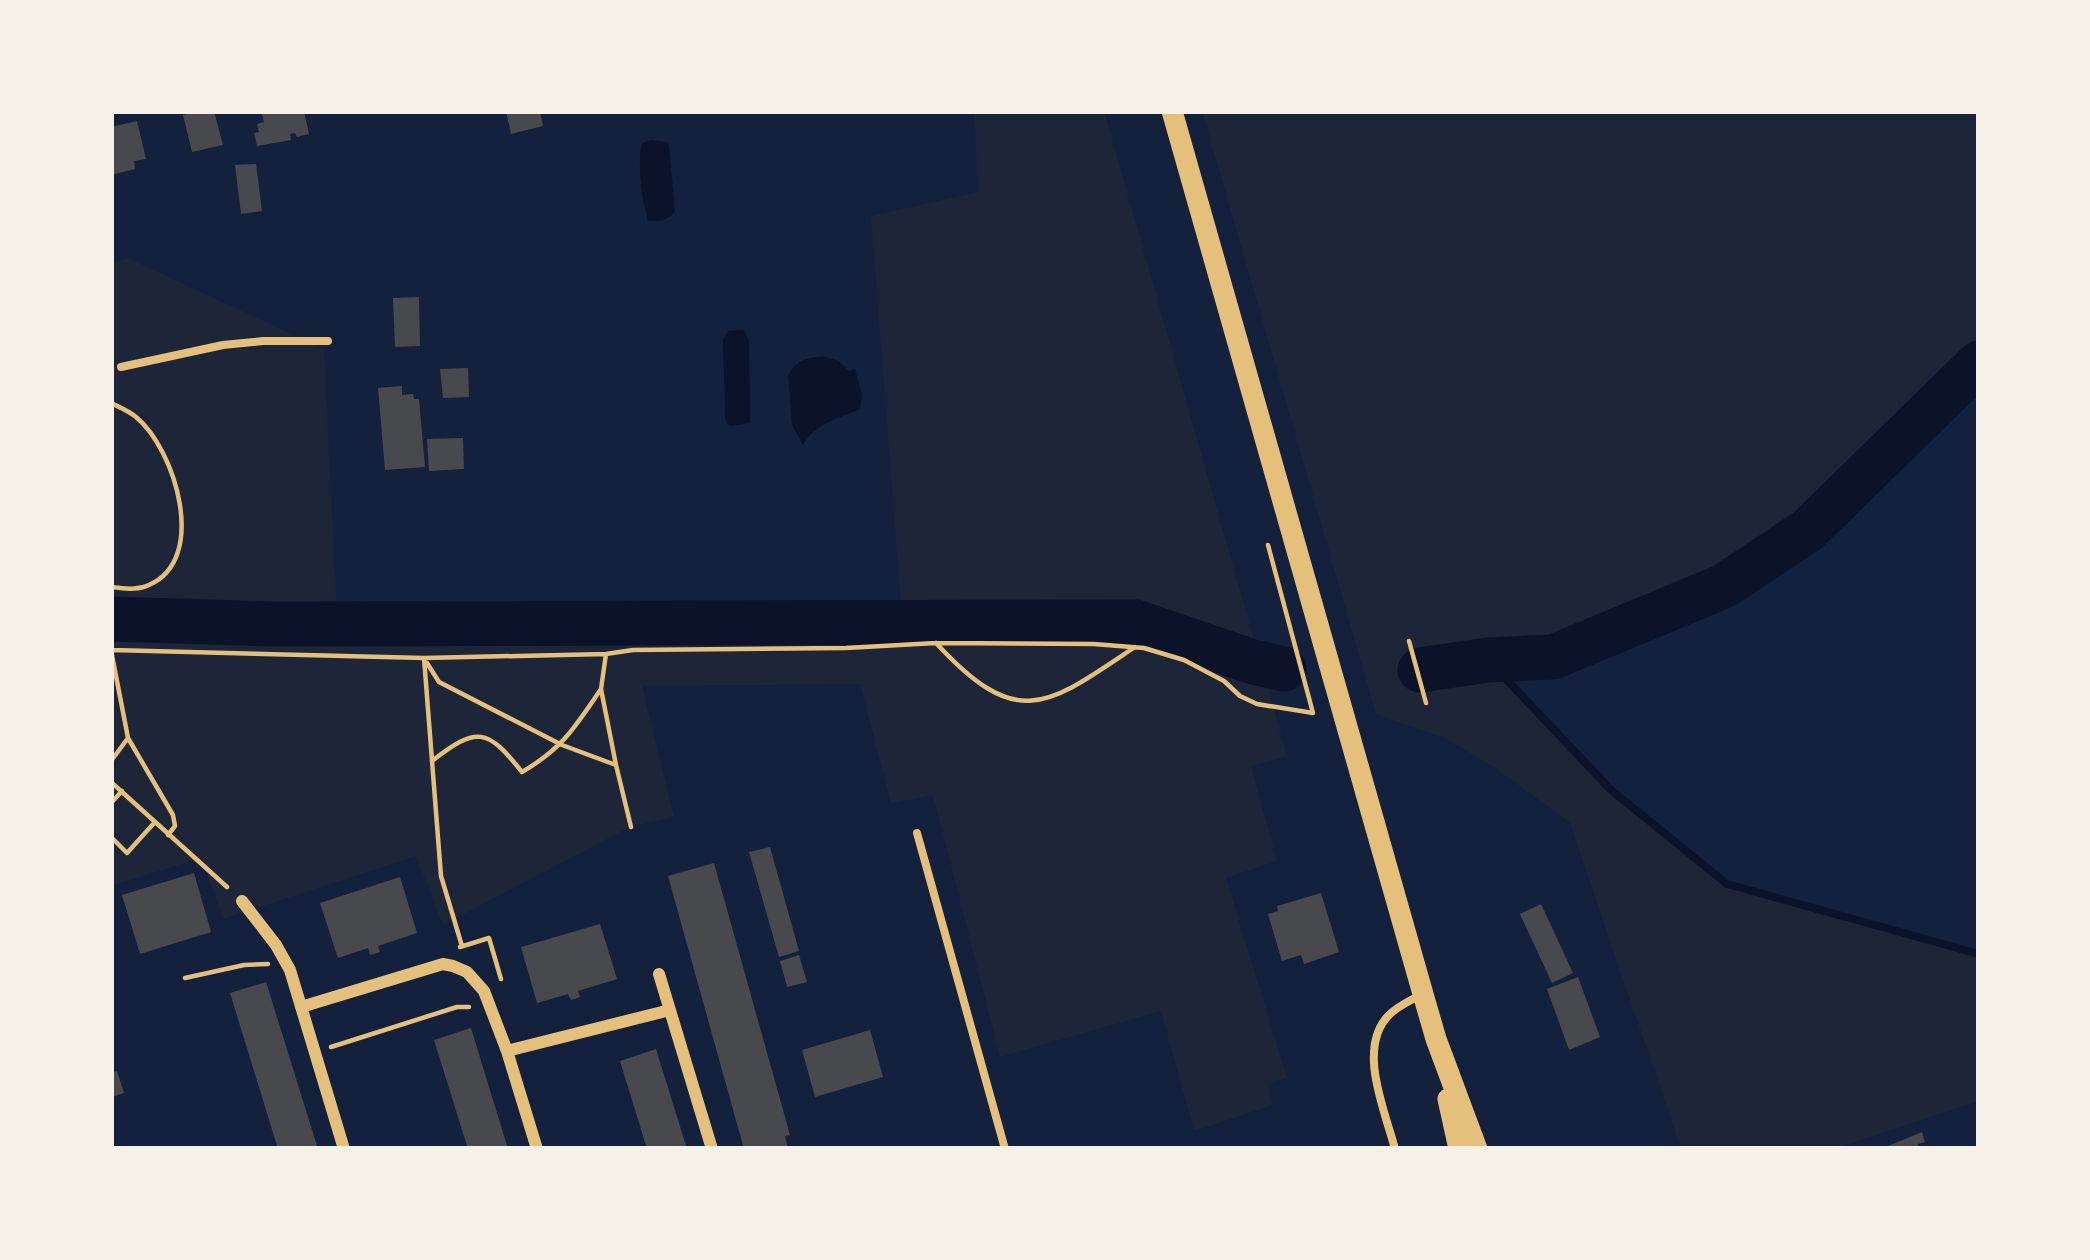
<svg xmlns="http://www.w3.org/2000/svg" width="2090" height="1260" viewBox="0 0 2090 1260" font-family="Rubik,sans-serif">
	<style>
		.green { fill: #1d2539 }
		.water { fill: #0b132b }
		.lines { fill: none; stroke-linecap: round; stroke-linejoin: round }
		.stream { stroke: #0b132b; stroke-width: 8 }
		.river { stroke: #0b132b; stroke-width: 45 }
		.building { fill: #48494c }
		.path { stroke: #e5c07b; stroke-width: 4.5 }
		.service { stroke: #e5c07b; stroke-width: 8 }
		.minor { stroke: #e5c07b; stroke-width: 12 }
		.secondary { stroke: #e5c07b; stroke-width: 21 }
	</style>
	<rect width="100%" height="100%" fill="#14213d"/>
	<path class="green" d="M974,111H1104L1287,756L1251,766L1277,861L1226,878L1287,1078L1268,1085L1273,1105L1194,1131L1161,1011L1000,1057L933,795L891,803L860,684L642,686L674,817L630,827L443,925L416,856L223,919L201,858L111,886V263L128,258L324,349L337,617H902L871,216L978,192Z
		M1202,111H1979V363L1808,530L1724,586L1553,657L1489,661L1611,790L1727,884L1979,954V1101L1834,1149H1681L1570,823L1494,767L1444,738L1376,714Z"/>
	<path class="water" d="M651,140L667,142L669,145L675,212C667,221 659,221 648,221C641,196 638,169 641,144Z
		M744,330L749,341L750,423L730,426L726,423L725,416L723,339L728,331Z
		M823,356L839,361L849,371L855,369L862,395L860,409C838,419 817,422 803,445L792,425L788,376C795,360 807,358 823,356Z"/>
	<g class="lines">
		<path class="stream" d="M1488,660L1611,790L1727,884L1979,954"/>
		<path class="river" d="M111,619L274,624L1136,622L1253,662L1284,669
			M1420,670L1488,660L1553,657L1724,586L1808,530L1979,363"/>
	</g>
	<path class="building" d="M198,111H214L223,145L192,152L183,115Z
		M261,111H304L309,134L297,137L295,133L290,134L291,140L257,146L254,133L259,132L257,124L264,122Z
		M506,111H540L543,126L511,134Z
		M137,121L146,159L134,161L135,169L111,175V127Z
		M256,164L262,211L241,214L235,165Z
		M419,297L420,346L395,347L393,298Z
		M468,368L469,397L443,398L440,369Z
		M402,386V395L413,394L414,399H419L425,467L385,470L378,388Z
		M463,438L464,469L429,471L427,439Z
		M770,847L799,951L779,957L749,852Z
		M714,863L790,1135L785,1136L788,1149H744L668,876Z
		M194,873L211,932L140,954L122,895Z
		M400,877L417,933L378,946L380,952L370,955L368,948L338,958L320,903Z
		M1321,893L1339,952L1304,964L1301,955L1282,961L1268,914L1278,911L1277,906Z
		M1541,904L1573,973L1552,983L1520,914Z
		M600,924L617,979L578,991L580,997L571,1000L568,994L537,1003L521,947Z
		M799,955L807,982L787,987L780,961Z
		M1578,977L1600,1037L1569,1050L1547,989Z
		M266,982L318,1149H278L230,993Z
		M471,1028L508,1149H468L434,1040Z
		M870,1030L883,1077L815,1097L802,1050Z
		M656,1049L687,1149H647L620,1061Z
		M117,1071L124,1093L112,1097L111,1073Z
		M1922,1132L1925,1142L1918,1144L1919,1149H1881Z"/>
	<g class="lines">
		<path class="path" d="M111,403C119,407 129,411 136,417C175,449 209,559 149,585C137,591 124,588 111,587
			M1409,641L1426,703
			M936,643C1018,732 1047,706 1135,647
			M111,650L424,658L606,654L633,650L846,648L936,643L1094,644L1144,648L1184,660L1224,681L1240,696L1257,704L1313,713L1268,545
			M111,650L128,738L173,815L175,826L168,835
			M606,654L601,689L616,765
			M424,658L441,876L462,946
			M427,663L439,682L562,745L616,765L631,827
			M111,761L128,738
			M432,761C477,726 487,728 522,772C563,748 575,727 601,689
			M111,782L227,887
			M111,803L122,791
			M111,837L127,853L155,822
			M460,947L489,938L501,979
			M185,978L244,965L268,964
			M331,1047L457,1007H469"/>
		<path class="service" d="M121,367L223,345L263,341H328
			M917,833L1005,1149
			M1395,1149C1385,1111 1357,1049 1388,1016C1397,1006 1410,1001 1422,994"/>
		<path class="minor" d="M242,901L276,945L290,970L344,1149
			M659,974L712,1149
			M301,1007L443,964L453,966L467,972L484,991L507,1051L670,1010
			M507,1051L537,1149"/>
		<path class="secondary" d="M1172,111L1423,994L1436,1039L1477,1149
			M1448,1099L1459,1149"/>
	</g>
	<rect width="2090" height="1260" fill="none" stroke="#f6f1e7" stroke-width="228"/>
</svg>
